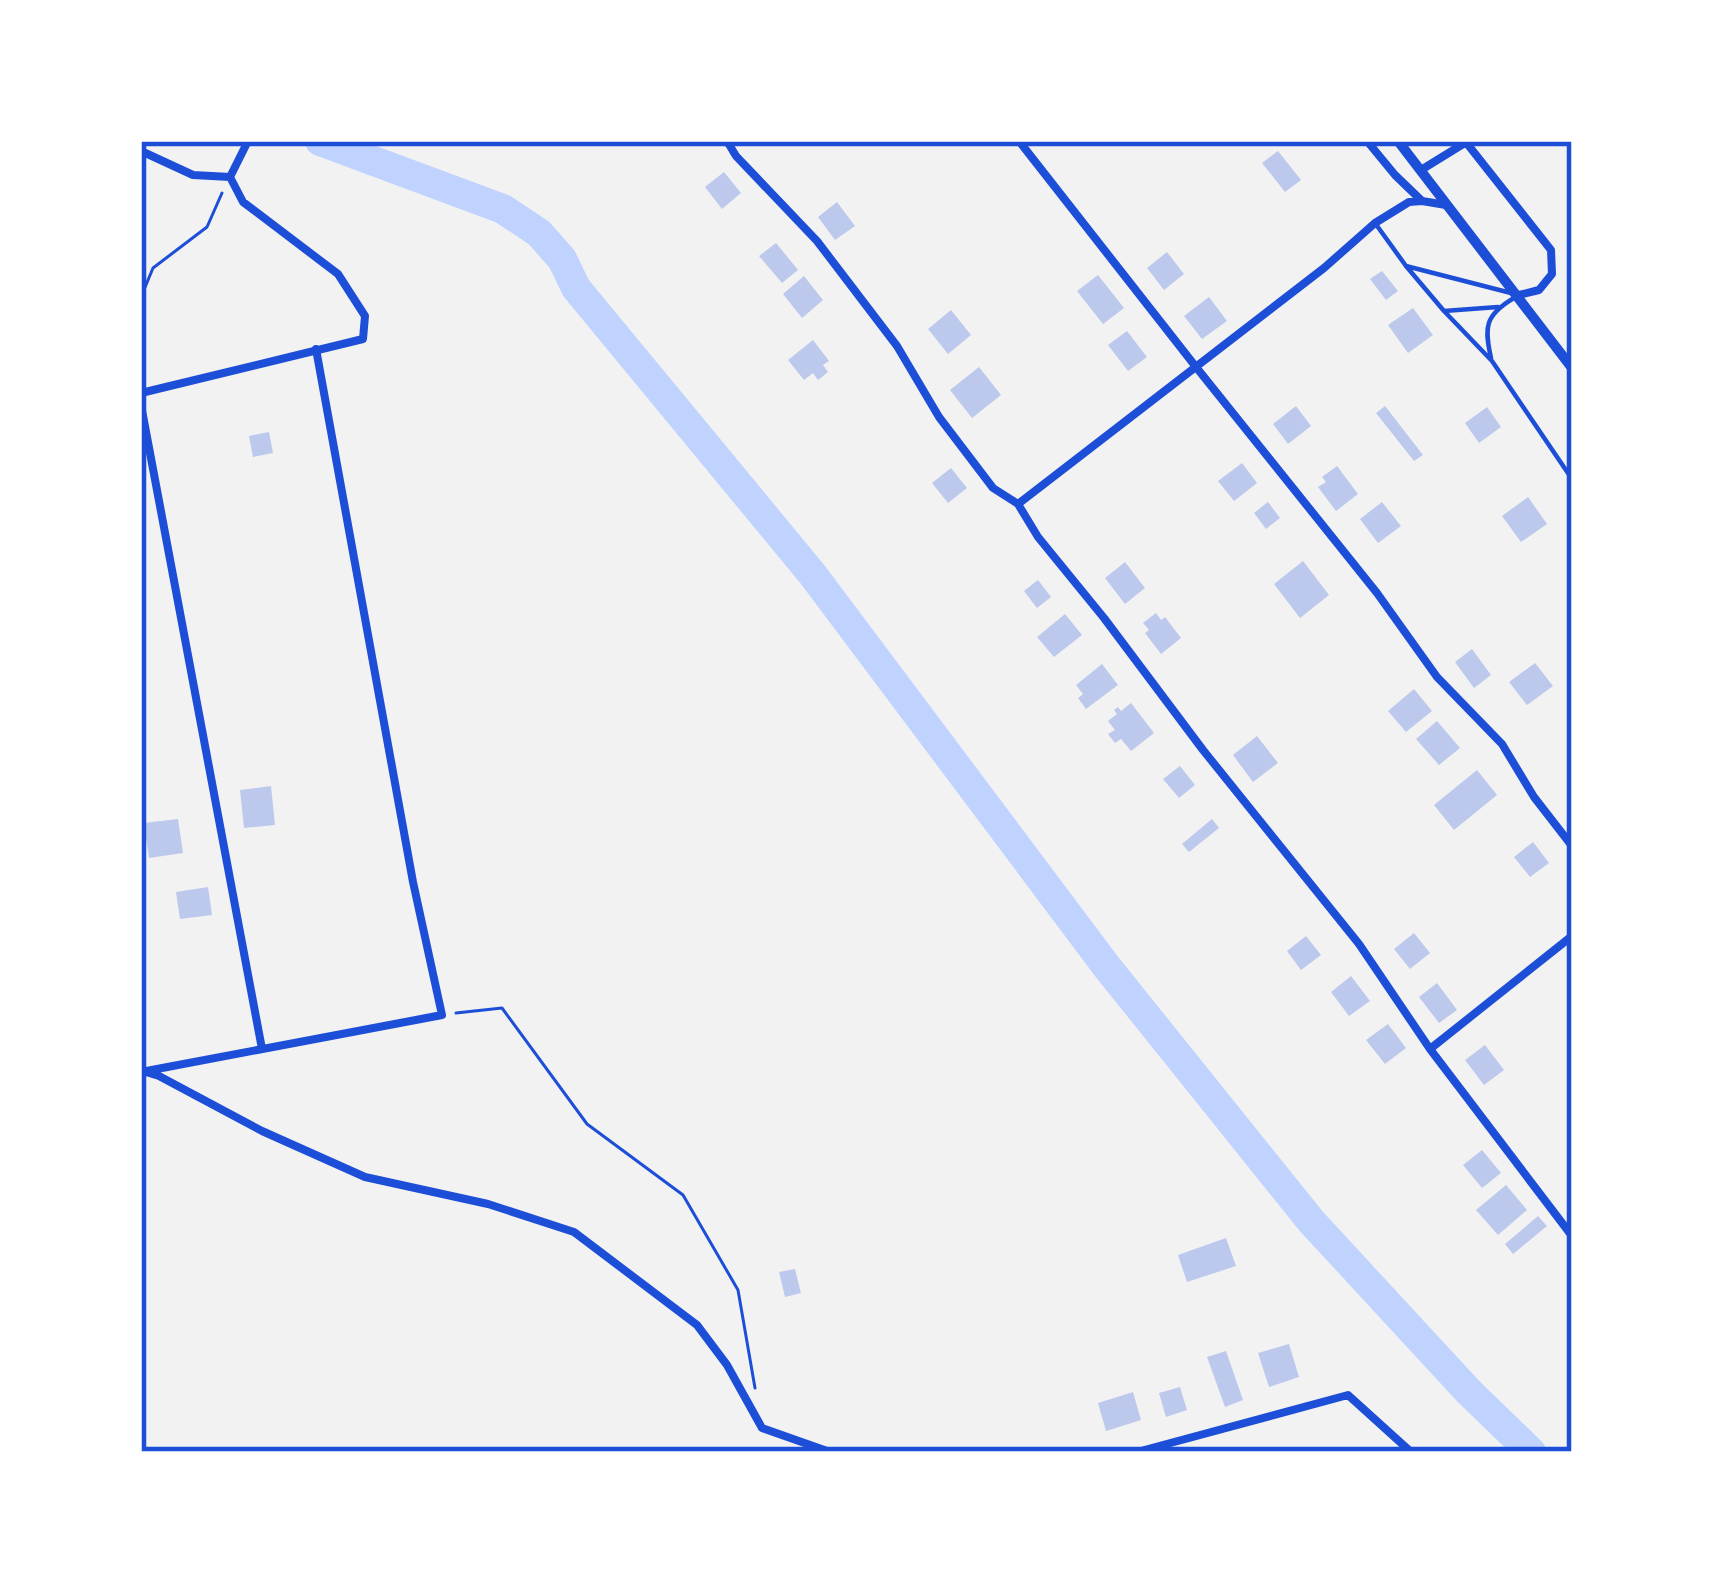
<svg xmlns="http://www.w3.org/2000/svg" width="1713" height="1593" viewBox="0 0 1713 1593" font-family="'DM Sans',sans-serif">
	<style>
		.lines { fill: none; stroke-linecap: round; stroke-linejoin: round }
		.river { stroke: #bfd3fe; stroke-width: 30 }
		.building { fill: #bdc9ec }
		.path { stroke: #1d4ed8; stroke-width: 3 }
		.service { stroke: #1d4ed8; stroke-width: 4.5 }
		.minor { stroke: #1d4ed8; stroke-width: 8 }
		.secondary { stroke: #1d4ed8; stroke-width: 10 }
		.neatline { fill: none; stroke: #1d4ed8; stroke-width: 4.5 }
	</style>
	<rect width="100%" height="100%" fill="#f2f2f2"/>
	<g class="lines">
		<path class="river" d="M320,141L503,209L539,233L562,259L576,288L813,575L1107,967L1311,1221L1469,1392L1531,1452"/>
	</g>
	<path class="building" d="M1278,151L1301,180L1285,192L1262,163Z
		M724,172L741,193L722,209L705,187Z
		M837,202L855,226L835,240L818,217Z
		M776,243L798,270L782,283L759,256Z
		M1167,252L1184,274L1164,290L1147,268Z
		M1382,271L1398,291L1386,300L1370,279Z
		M1098,275L1124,308L1103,324L1077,291Z
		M804,276L823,300L802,318L783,294Z
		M1209,297L1227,321L1202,339L1184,316Z
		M1413,308L1433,335L1408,353L1388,325Z
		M951,310L971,335L948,354L928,329Z
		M1127,331L1147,357L1128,371L1108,345Z
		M813,340L829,361L823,365L828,372L818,380L813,373L804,380L788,360Z
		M979,367L1001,395L972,418L950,390Z
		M1296,406L1311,426L1288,444L1273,424Z
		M1385,406L1423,455L1414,461L1376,413Z
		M1487,407L1501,427L1479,443L1465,423Z
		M269,432L273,453L253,457L249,436Z
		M1242,463L1257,483L1234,501L1218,481Z
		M1337,466L1358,494L1336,511L1318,487L1326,482L1322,477Z
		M951,468L967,488L948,503L932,483Z
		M1528,497L1547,524L1521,542L1502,516Z
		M1268,502L1280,518L1266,529L1254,513Z
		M1382,502L1401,526L1378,543L1360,519Z
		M1303,561L1329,595L1300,618L1274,584Z
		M1125,562L1145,588L1125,604L1105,578Z
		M1038,580L1051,597L1037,608L1024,591Z
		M1156,613L1161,620L1165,617L1181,638L1161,654L1145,633L1149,630L1143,623Z
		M1065,614L1082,635L1054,657L1037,637Z
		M1472,649L1491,675L1474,688L1455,662Z
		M1535,663L1553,686L1527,705L1509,682Z
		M1102,664L1118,685L1086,709L1078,698L1083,694L1076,685Z
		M1414,689L1432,711L1406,732L1388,711Z
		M1131,703L1154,733L1131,751L1121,739L1115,743L1108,734L1115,730L1108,721L1117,714L1114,710L1118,707L1121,711Z
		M1437,721L1460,748L1439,765L1416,739Z
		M1257,736L1278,763L1253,782L1233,755Z
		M1180,766L1195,785L1179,798L1163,779Z
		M1477,770L1497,795L1454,830L1434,805Z
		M271,786L275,825L244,828L240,790Z
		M178,819L183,853L149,858L144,823Z
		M1212,819L1219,828L1189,852L1182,844Z
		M1533,842L1549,863L1530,877L1514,857Z
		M208,887L212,915L180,919L176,892Z
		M1414,933L1430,953L1410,969L1394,949Z
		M1306,936L1321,955L1301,970L1287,951Z
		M1351,976L1370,1001L1349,1016L1331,992Z
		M1437,983L1457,1010L1439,1023L1419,997Z
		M1388,1024L1406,1048L1385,1064L1366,1040Z
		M1485,1045L1504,1070L1484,1085L1465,1060Z
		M1482,1150L1501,1173L1482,1188L1463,1165Z
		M1506,1185L1527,1210L1498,1235L1476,1210Z
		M1538,1216L1547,1226L1513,1254L1505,1244Z
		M1226,1238L1236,1266L1187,1282L1178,1255Z
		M795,1269L801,1293L785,1297L779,1272Z
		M1289,1344L1299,1377L1269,1387L1258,1353Z
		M1226,1351L1243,1400L1225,1407L1207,1357Z
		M1180,1387L1187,1410L1166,1417L1159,1393Z
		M1133,1392L1141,1420L1106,1431L1098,1403Z"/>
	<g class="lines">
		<path class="path" d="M141,297L153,268L207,227L222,193
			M456,1013L502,1008L587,1124L683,1195L738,1290L755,1388"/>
		<path class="service" d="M1375,223L1406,266L1444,311L1492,361L1572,479
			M1406,266L1511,293
			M1444,311L1498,307
			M1491,358C1484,327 1485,315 1514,298"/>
		<path class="minor" d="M727,141L736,156L817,241L897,346L939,417L993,488L1018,504L1038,537L1104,618L1203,750L1359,944L1430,1049L1572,1236
			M1019,141L1196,367L1377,593L1437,677L1502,744L1534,797L1572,846
			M1367,141L1395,175L1422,201
			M1465,141L1551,250L1552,274L1539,290L1519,295
			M141,151L193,175L230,177
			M1421,170L1468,141
			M230,177L248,141
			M141,393L363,339L365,316L338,274L243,202L230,177
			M141,405L262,1049
			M1018,504L1324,268L1375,223L1409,202L1422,201L1446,205
			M1430,1049L1572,936
			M141,1072L442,1015L413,882L316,349
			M146,1072L159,1076L262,1131L365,1177L488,1204L574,1232L697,1325L727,1365L762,1428L830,1452
			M1137,1452L1348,1395L1411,1452"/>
		<path class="secondary" d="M1398,141L1572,368"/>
	</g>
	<rect width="1713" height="1593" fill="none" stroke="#ffffff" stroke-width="288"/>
	<rect x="144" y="144" width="1425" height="1305" class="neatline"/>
</svg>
